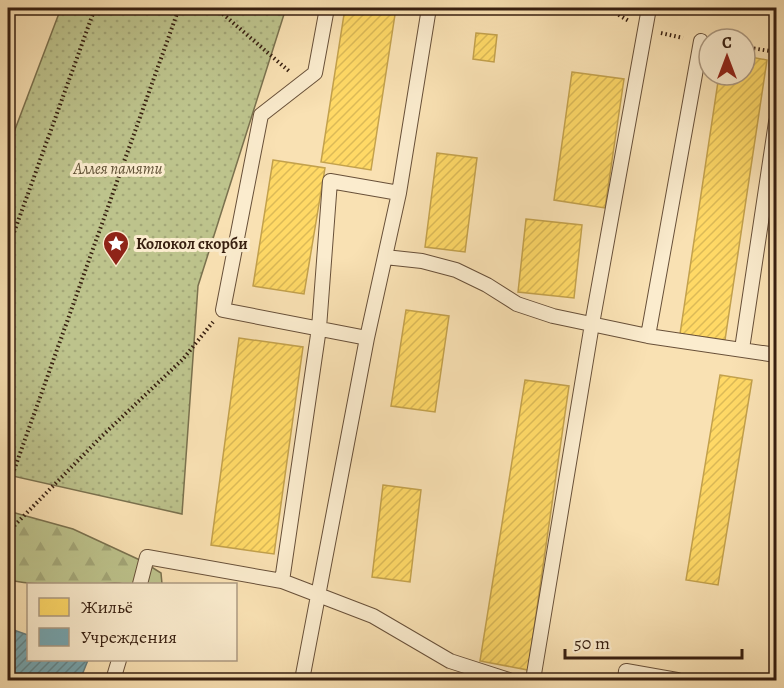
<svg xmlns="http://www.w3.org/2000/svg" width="784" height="688" viewBox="0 0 784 688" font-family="Alegreya,serif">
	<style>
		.forest { fill: url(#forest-firs); stroke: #7a714e; stroke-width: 1.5 }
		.park { fill: url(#park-dots); stroke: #7a714e; stroke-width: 1.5 }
		.homes { fill: url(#homes-hatch); stroke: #c3a14c; stroke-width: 1.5 }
		.public { fill: url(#public-hatch); stroke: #637d7f; stroke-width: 1.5 }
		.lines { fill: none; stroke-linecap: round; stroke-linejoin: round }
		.service-casing { stroke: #685039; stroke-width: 16 }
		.path { stroke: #371f10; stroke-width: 4; stroke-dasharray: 1.5 3; stroke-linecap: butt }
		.service { stroke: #fbecce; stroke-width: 14 }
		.labels { text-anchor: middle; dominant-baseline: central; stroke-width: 6; stroke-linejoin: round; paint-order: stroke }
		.park-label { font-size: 16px; font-style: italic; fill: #5f5035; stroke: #fbecce }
		.poi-label { font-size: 16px; font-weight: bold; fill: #371f10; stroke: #fbecce; text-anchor: start }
	</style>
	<defs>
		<pattern id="forest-firs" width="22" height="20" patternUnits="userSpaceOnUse" patternTransform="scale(1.5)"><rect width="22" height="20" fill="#bdc38c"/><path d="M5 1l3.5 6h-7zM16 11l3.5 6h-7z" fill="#a3a778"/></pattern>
		<pattern id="park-dots" width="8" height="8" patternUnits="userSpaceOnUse" patternTransform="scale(1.5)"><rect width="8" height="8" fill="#bdc38c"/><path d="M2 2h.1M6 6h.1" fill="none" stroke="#a3a778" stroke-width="1.8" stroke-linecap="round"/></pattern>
		<pattern id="homes-hatch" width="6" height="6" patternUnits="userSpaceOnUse" patternTransform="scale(1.5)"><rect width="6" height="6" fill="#ffd966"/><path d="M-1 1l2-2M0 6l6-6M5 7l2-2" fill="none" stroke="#dbba57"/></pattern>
		<pattern id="public-hatch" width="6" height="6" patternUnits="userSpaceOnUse" patternTransform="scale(1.5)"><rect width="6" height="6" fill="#76a5af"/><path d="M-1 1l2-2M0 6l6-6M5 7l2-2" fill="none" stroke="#62868d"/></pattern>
	</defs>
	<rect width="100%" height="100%" fill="#f9e1b3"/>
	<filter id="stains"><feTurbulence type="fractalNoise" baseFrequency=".00333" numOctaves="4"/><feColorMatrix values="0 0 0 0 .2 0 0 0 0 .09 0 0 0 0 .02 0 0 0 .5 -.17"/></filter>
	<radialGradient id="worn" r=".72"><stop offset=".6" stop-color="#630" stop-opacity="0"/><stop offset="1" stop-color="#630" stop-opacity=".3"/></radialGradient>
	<path class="forest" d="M8,511L73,529L142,561L161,573L162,584H123C115,581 107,584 99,584C71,585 42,586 14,581L8,568Z"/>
	<path class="park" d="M61,8H286L198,286L182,514L8,475V148Z"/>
	<path class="homes" d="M345,8H396L371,170L321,162Z
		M476,33L497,35L494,62L473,59Z
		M745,56L767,60L725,340L680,334L719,75H745Z
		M572,72L624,79L605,208L554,200Z
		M437,153L477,158L465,252L425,247Z
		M273,160L325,168L304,294L253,286Z
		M526,219L582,225L574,298L518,292Z
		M406,310L449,316L435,412L391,406Z
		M239,338L303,347L274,554L211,545Z
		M720,375L752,380L718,585L686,580Z
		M525,380L569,386L528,670L480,661Z
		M383,485L421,490L410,582L372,577Z
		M206,675L239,680H205Z"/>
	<path class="public" d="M8,628L28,635V660H88L80,680H8Z"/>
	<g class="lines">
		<defs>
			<path id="service" d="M327,8L315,73L261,115L223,310L367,338
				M385,257L422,261L456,270L487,285L517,304L553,316L648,336L776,355
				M648,336L701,41
				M742,349L776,122
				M282,581L319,328L330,181L399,193
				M140,584L147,557L282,581L373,616L450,661L509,680
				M113,680L119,660
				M302,680L367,338L399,193L429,8
				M533,680L592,324L649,8
				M625,680L626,671L677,680"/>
		</defs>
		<use href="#service" class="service-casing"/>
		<path class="path" d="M216,8L290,72
			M607,8L629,21
			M661,33L683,38
			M745,47L776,52
			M8,249L95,8
			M8,487L179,8
			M8,532L102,436L183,359L213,322"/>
		<use href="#service" class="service"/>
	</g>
	<defs>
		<symbol id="sight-pin" viewBox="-11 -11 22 30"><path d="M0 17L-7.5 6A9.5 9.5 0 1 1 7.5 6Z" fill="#8f2418" stroke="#fbecce"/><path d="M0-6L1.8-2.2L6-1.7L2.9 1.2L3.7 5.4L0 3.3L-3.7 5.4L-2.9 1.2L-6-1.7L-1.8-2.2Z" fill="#fff"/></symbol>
	</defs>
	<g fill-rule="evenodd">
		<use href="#sight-pin" x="101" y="229" width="30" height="40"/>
	</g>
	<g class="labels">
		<g class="park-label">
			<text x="118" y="169">Аллея памяти</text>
		</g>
		<g class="poi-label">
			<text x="136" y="244">Колокол скорби</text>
		</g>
	</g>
	<rect width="784" height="688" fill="none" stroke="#f9e1b3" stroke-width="30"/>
	<rect x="9" y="9" width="766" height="670" fill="none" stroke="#371f10" stroke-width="3"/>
	<rect x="15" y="15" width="754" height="658" fill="none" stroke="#371f10" stroke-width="1.5"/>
	<rect x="27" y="583" width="210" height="78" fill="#fbecce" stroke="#ad9a82" stroke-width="1.5"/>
	<rect x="39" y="598" width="30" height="18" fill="#ffd966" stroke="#ad9a82" stroke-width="1.5"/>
	<text x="81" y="613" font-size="18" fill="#371f10">Жильё</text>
	<rect x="39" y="628" width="30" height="18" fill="#76a5af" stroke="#ad9a82" stroke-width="1.5"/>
	<text x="81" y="643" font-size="18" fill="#371f10">Учреждения</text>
	<g transform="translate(727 57)"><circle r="28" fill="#fbecce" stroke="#ad9a82" stroke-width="1.5"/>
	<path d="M0-4.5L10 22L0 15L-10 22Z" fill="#8f2418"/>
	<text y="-9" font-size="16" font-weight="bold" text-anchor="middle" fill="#371f10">С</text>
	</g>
	<path d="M565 649v9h177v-9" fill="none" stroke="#371f10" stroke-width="3"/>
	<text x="574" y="649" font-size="18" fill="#371f10" stroke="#fbecce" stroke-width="4.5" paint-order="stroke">50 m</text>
	<rect width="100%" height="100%" filter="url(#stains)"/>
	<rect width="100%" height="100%" fill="url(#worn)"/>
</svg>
